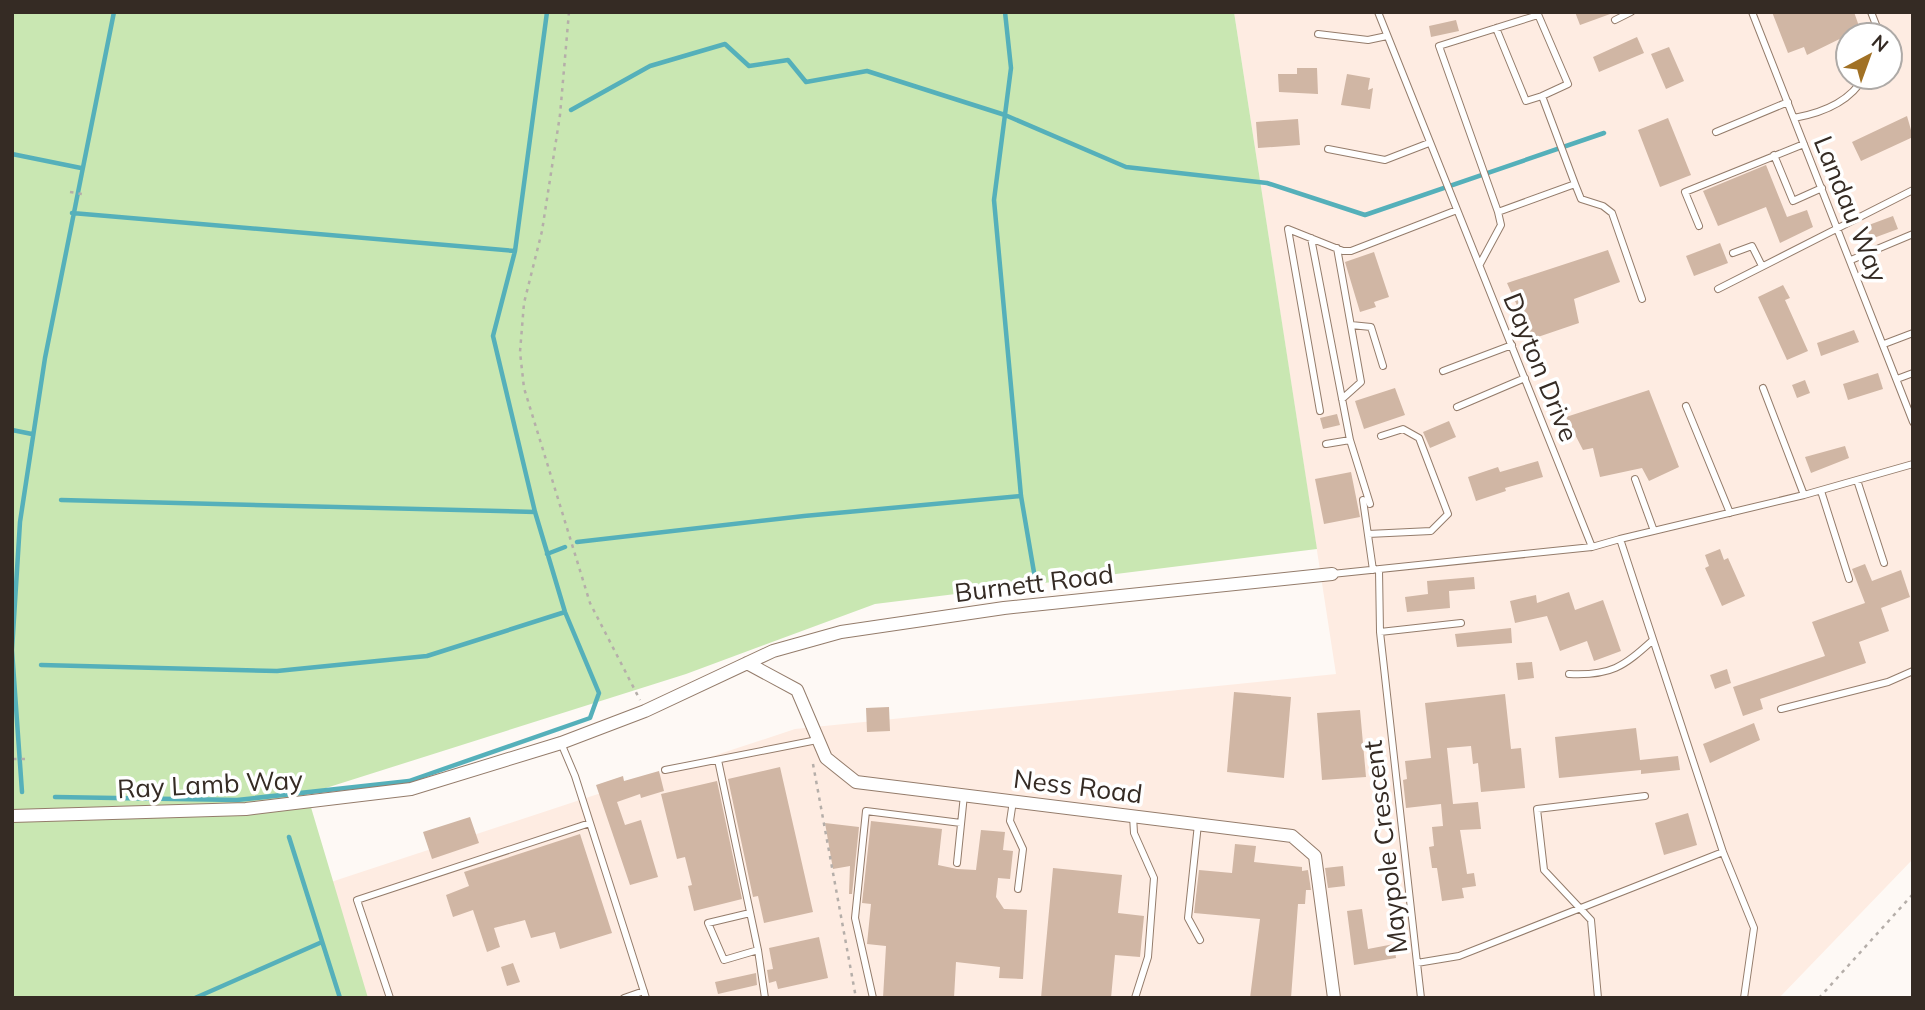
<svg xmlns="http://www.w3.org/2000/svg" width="1925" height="1010" viewBox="0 0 1925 1010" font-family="Mulish,sans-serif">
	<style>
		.industrial { fill: #feece2; fill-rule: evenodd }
		.green { fill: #c9e7b2 }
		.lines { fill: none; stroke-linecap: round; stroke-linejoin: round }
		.stream { stroke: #55b0ba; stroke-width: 4.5 }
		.building { fill: #d0b6a4 }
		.lane-casing { stroke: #947c6b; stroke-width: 8 }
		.street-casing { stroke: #947c6b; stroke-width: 14 }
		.path { stroke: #b5aea9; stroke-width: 2.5; stroke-dasharray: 3.5 5; stroke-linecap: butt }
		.lane { stroke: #fff; stroke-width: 6 }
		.street { stroke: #fff; stroke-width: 12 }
		.labels { text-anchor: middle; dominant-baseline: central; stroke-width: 7; stroke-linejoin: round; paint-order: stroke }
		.street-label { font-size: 26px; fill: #352b24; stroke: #fff }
	</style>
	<rect width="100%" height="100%" fill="#fef9f5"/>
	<path class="industrial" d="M1234,12H1913V859L1779,998H364L328,883L795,729L1336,674ZM1848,35H1890V77H1848Z"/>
	<path class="green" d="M12,12H1234L1317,549L875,604L686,674L307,794L368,998H12Z"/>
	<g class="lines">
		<path class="stream" d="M1005,12L1011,68L994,200L1021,496L1037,590
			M571,110L650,66L725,44L749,66L788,60L806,82L867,71L1005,115L1126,167L1267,183L1365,215L1604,133
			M12,154L81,168
			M72,213L515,251
			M12,430L32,434
			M61,500L535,512
			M577,542L804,516L1021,496
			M547,554L565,547
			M41,665L277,671L427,656L565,612
			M22,792L12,650L20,522L45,358L114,12
			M55,797L237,800L409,781L590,718L599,693L565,612L535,512L493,336L515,251L547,12
			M289,837L340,998
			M195,998L322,942"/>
	</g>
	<path class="building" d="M1575,12H1612L1613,13L1580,25Z
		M1772,12H1854L1860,29L1807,55L1804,47L1788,53Z
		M1456,20L1459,31L1431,37L1429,26Z
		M1637,37L1644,53L1599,72L1593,57Z
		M1669,47L1684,81L1666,89L1651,54Z
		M1297,68H1317L1318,94L1279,92L1278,74H1297Z
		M1347,74L1370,78L1368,90L1373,88L1370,109L1341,105Z
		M1907,116L1913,137L1861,161L1852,142Z
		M1668,118L1691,175L1660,187L1638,130Z
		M1298,119L1300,145L1258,148L1256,122Z
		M1766,165L1787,217L1807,210L1813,227L1780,243L1766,207L1718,226L1703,191Z
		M1893,216L1898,229L1871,239L1866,226Z
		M1720,243L1728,263L1694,276L1686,256Z
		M1608,250L1620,282L1574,299L1579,323L1532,339L1507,283Z
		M1374,252L1389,297L1374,302L1376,307L1360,312L1345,262Z
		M1783,285L1790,298L1785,300L1808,351L1787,360L1758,297Z
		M1854,330L1859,342L1821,356L1817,343Z
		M1878,373L1883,389L1848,400L1843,384Z
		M1805,380L1810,393L1797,398L1792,385Z
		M1395,388L1405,415L1364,429L1355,401Z
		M1649,390L1679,467L1649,481L1642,468L1600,477L1593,448L1583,450L1566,417Z
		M1337,414L1340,425L1323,429L1320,418Z
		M1449,421L1456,437L1430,448L1423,432Z
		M1845,446L1849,458L1811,473L1805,457Z
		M1538,461L1543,477L1505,488L1506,491L1476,501L1468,477L1498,467L1500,472Z
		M1351,472L1360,517L1324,524L1315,479Z
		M1720,549L1724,560L1728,558L1745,596L1722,606L1705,568L1709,566L1705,555Z
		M1865,564L1872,581L1901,570L1910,597L1881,608L1889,631L1859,642L1866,663L1760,699L1763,709L1743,716L1733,687L1825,656L1812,622L1865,603L1852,569Z
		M1474,577L1475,589L1449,591L1450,608L1407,612L1405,597L1428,594L1427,581Z
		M1569,592L1575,610L1603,600L1621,651L1594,661L1587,641L1560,651L1547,616L1515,623L1510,601L1536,595L1537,603Z
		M1511,628L1512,643L1457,647L1455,634Z
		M1532,662L1534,678L1518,680L1516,663Z
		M1727,669L1731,683L1715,689L1710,675Z
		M1234,692L1291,697L1284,778L1227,772Z
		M1505,694L1511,749L1521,748L1525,788L1481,792L1478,763L1473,764L1471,746L1447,748L1453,804L1478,802L1481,829L1460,830L1467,874L1474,873L1476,886L1462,888L1464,898L1442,901L1437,868H1432L1429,847L1434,846L1432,827L1443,826L1441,804L1406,808L1403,780L1407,779L1405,761L1431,758L1425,703Z
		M889,707L890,731L867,732L866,708Z
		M1360,710L1366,777L1322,780L1317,713Z
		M1754,723L1760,740L1710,763L1703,744Z
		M1636,728L1640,760L1678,756L1680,770L1641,774V770L1559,778L1555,737Z
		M780,767L813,912L764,923L758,896L753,897L728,779Z
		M659,771L664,791L641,798L640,794L617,802L625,825L641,820L658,877L630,885L596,785L623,776L624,781Z
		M717,781L742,899L694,911L688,886L692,885L685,857L677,859L661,794Z
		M1688,813L1697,845L1664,855L1655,823Z
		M470,817L479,843L432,859L423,832Z
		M871,821L942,829L938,865L957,869L976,870L981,830L1005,832L1003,850L1013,851L1010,879L998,878L996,897L1004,909L1027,910L1023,979L999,978L1000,967L956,962L954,998H883L886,946L867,944L871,904L862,903Z
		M825,823L859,827L852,894H849L850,866L833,869Z
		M580,834L612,933L560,949L555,932L531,938L525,920L494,928L500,947L487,952L473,910L453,917L446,895L469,886L464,872Z
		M1235,844L1256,846L1254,862L1302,867V871L1308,870L1311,890H1306L1305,904H1298L1291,998H1250L1260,919L1194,913L1199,870L1232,873Z
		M1343,866L1345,886L1328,888L1325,868Z
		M1053,868L1122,875L1118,913L1144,916L1140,957L1115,955L1111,998H1041Z
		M1362,909L1368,949L1394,944L1396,958L1354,965L1347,911Z
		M819,937L828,978L778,989L776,981L769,983L767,970L773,969L769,948Z
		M513,963L520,982L507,986L501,967Z
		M756,973L757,985L718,994L715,982Z"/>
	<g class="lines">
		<defs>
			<path id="lane" d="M1378,12L1592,547
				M1537,12L1568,84L1542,96
				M1752,12L1913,422
				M1871,12L1880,35
				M1615,20L1631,12
				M1496,28L1526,101L1542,96L1575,184L1498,212
				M1318,34L1368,40L1387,36
				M1794,118C1822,113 1850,102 1864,77
				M1716,132L1788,102
				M1328,149L1385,160L1429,143
				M1774,155L1793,201L1822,188
				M1575,184L1581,199L1603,206L1612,213L1642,299
				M1699,226L1685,192L1804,144
				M1311,238L1350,440L1326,444
				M1337,248L1361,382L1342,399
				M1733,253L1752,246L1762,266
				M1851,260L1913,234
				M1480,264L1501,225L1498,212L1439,46L1538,15
				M1718,289L1913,190
				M1351,325L1371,327L1383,366
				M1884,344L1913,333
				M1443,371L1512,345
				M1897,379L1913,373
				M1763,388L1804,495
				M1686,406L1730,513
				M1457,407L1525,378
				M1320,411L1288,229L1343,251H1351L1457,210
				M1350,440L1370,504
				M1635,479L1654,531
				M1857,480L1884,563
				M1821,491L1849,579
				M1363,500L1373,570
				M1368,534L1431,531L1448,514L1419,438L1403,429L1381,436
				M1620,539L1804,495L1913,464
				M1379,570L1380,632L1417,963L1459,956L1723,852
				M1332,574L1592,547L1620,539L1723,852L1754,928L1744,998
				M1380,632L1461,623
				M1569,674C1611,676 1623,667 1653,640
				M1781,709L1888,682L1913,671
				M561,743L575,776L646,998
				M718,760L758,950L765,998
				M665,770L817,740
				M1013,801L1010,821L1023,849L1018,889
				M1133,816L1134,833L1154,878L1148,957L1135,998
				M1198,824L1188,918L1200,940
				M957,863L964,795
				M750,913L708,923L724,960L758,950
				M1417,963L1421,998
				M390,998L357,900L590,823
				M624,998L644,991
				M873,998L855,918L866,811L961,823
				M1598,998L1591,920L1544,870L1537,809L1645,796"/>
			<path id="street" d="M747,663L797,690L826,758L856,782L1292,836L1315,856L1334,998
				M12,816L246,809L411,789L561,743L645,711L773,651L841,632L1004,608L1332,574"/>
		</defs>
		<use href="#lane" class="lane-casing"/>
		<use href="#street" class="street-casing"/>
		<path class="path" d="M569,12L560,115L542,231L524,303L520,352L524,388L590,603L640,700
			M70,192L82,194
			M13,759H26
			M813,764L856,998
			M1819,998L1913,894"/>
		<use href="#lane" class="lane"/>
		<use href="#street" class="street"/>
	</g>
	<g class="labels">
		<g class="street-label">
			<text transform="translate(1851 209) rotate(68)">Landau Way</text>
			<text transform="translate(1541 367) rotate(68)">Dayton Drive</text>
			<text transform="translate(1034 583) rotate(-7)">Burnett Road</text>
			<text transform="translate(210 784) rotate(-3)">Ray Lamb Way</text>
			<text transform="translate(1078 786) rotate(7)">Ness Road</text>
			<text transform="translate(1385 847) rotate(-97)">Maypole Crescent</text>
		</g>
	</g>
	<rect width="1925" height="1010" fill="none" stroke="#352b24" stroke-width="28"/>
	<g transform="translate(1869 56) rotate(41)"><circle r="33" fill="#ffffff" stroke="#aeaaa7" stroke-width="2"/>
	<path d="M0-5L12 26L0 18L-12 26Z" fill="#a17125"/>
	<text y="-10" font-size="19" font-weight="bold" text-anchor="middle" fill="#352b24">N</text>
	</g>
</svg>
